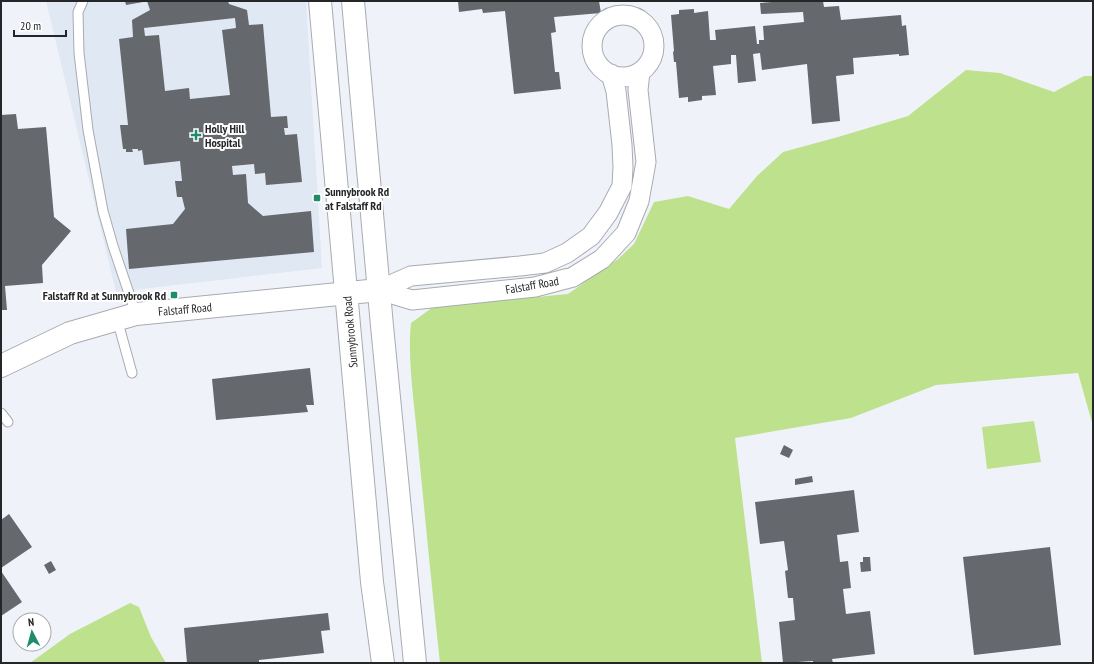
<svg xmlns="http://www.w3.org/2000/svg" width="1094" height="664" viewBox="0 0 1094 664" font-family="'PT Sans Narrow',sans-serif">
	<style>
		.built { fill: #e0e8f4 }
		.green { fill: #bee18e }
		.building { fill: #65686d; fill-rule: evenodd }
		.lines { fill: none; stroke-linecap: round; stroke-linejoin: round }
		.lane-casing { stroke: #a8abb1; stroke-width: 11 }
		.street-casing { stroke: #a8abb1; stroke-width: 21 }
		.secondary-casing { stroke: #a8abb1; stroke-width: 24 }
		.lane { stroke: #fff; stroke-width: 9 }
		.street { stroke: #fff; stroke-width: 19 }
		.secondary { stroke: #fff; stroke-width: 22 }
		.poi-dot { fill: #1f8c6b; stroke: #fff; stroke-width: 1.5 }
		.labels { text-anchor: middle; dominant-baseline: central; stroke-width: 4; stroke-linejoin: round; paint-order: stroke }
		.poi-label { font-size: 12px; font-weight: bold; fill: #252628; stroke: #fff; text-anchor: start }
		.street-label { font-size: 12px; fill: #252628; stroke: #fff }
	</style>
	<rect width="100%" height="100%" fill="#eff3f9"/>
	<path class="built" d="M46,1H306L322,268L116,292Z"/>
	<path class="green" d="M966,70L1000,73L1054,92L1084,76H1093V426L1078,373L936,385L851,418L735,438L762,663H440C432,590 425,517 418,445C415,407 407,361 411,323L433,307L568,294L618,259L634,244L654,202L688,196L729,209L757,176L783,152L838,137L908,116Z
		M1034,421L1041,462L987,469L982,427Z
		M130,603L139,607L151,637L166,663H30L70,634Z"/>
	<path class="building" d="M125,1H143V2L126,5Z
		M147,1H228L229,4L247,10L249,25L263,24L271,117L287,116L288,128H284L285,135L297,134L302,182L266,185L265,173L255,174L254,164L232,166L233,175L246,174L248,203L263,216L311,211L314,252L129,269L126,229L173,224L185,209L182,197H177L175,181H182L180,161L144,165L142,150L138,151V149H132L133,152H126V149H123L120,125H128L119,39L133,37L132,20L150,10ZM235,18L236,28L222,30L230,95L190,99L189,88L165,91L159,35L145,36L144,28Z
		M458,1H599L601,13L554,17L556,32L551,33L555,72H559L561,89L514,94L505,11L483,13L482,9L459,12Z
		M786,1H795V2L823,1L824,7L839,6L841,20L901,15L902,26L906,25L909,55L899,56V54L853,58L854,74L836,76L840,121L812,124L807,64L762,70L760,53L753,54L756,81L738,83L736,55H731V64L713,66L716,95L702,96V100L688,102V97L679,98L676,62H674L673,52L674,51L671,15L679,14V10L694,9V13L708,11L710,40H716L715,30L755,26L757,44H759V40H764L763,26L804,22L803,12L761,14L760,3Z
		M16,114L18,129L46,127L54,217L71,231L42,265L43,283L5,286L7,310H1V115Z
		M310,368L314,405H306L308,412L216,420L212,379Z
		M784,445L793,450L789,458L780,454Z
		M812,476L813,482L795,485V479Z
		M854,490L859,532L837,535L840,562L848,561L851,588L843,589L846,614L870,611L875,654L832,659L833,663H813V661L783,663L779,622L795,620L793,598H788L785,571L788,570L784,541L760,544L755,502Z
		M9,514L32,547L1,568V520Z
		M1050,547L1061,645L974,655L963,557Z
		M863,557H870L871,571L861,572L860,562H863Z
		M51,561L56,570L49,574L44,565Z
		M1,571L22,602L1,616Z
		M328,613L330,630L321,631L324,653L259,660V663H187L184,628Z"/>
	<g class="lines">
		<defs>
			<path id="lane" d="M83,1L78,12L79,53L88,130L103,211L113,246L136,314
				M117,319L132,373
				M1,413L8,422"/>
			<path id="street" d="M592 46a31 31 0 1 1 62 0a31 31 0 1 1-62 0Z
				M379,290L412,300L535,287L573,277L602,259L626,233L639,201L646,162L638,90L640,72
				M379,290L411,276L520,266L545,263L567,253L591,236L608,213L622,186L623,167L622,145L616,91L611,74"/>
			<path id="secondary" d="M320,1L372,582L383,663
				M353,1L382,326L415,663
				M1,366L70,333L136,314L379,290"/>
		</defs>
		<use href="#lane" class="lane-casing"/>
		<use href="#street" class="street-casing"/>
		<use href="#secondary" class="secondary-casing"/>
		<use href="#lane" class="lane"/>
		<use href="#street" class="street"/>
		<use href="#secondary" class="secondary"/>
	</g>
	<g class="poi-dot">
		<path d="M194 129h4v4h4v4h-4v4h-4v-4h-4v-4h4z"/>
		<rect x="313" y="194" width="8" height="8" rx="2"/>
		<rect x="170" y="291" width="8" height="8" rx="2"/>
	</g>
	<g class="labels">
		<g class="poi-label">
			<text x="205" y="128">Holly Hill<tspan x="205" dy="14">Hospital</tspan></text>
			<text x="325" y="191">Sunnybrook Rd<tspan x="325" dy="14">at Falstaff Rd</tspan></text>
			<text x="166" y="295" text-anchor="end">Falstaff Rd at Sunnybrook Rd</text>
		</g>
		<g class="street-label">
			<text transform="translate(532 285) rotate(-10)">Falstaff Road</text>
			<text transform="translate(185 309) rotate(-5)">Falstaff Road</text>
			<text transform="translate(350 332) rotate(-95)">Sunnybrook Road</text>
		</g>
	</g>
	<rect width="1094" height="664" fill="none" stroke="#252628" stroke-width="4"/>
	<g transform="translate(32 632) rotate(354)"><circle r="19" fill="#ffffff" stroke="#a8a8a9"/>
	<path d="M0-3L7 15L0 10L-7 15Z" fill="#1f8c6b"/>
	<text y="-6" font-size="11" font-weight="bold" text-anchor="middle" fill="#252628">N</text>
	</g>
	<path d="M14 30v6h52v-6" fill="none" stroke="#252628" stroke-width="2"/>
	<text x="20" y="30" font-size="12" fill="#252628" stroke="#ffffff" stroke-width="3" paint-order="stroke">20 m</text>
</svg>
